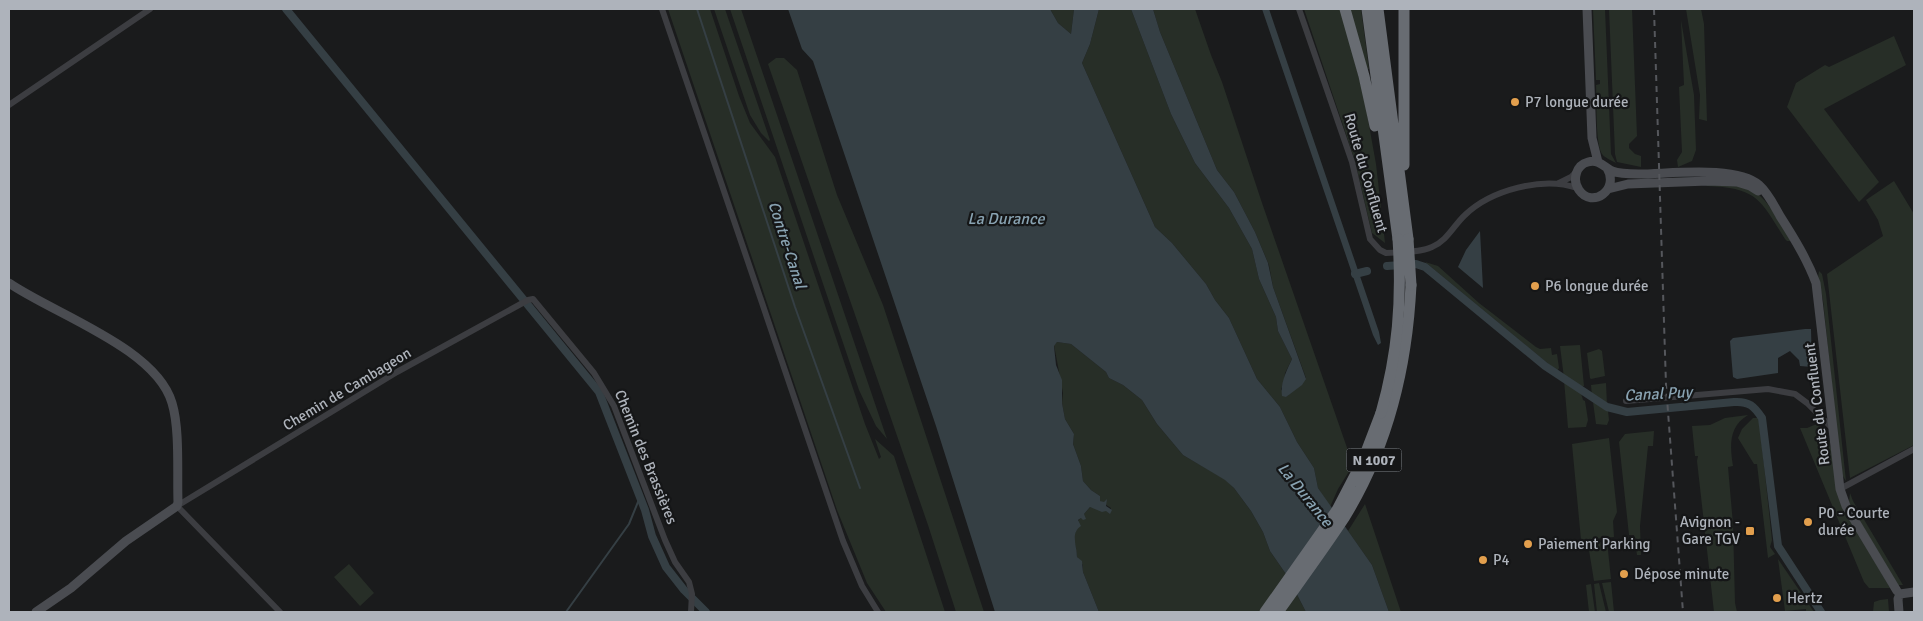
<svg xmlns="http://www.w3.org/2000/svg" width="1923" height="621" viewBox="0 0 1923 621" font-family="Signika,sans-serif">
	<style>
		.green { fill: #272e27 }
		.water { fill: #353f44 }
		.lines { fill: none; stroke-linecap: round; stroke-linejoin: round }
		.stream { stroke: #353f44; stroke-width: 2 }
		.canal { stroke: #353f44; stroke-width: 8 }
		.street { stroke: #3c3d41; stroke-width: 6 }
		.secondary { stroke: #4a4c51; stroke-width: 9 }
		.highway { stroke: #686c72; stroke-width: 11 }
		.rail { stroke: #55575c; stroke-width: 2; stroke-dasharray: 6 5; stroke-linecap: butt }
		.highway-bridge { stroke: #686c72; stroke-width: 11 }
		.poi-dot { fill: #e29f4d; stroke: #151617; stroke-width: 2 }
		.labels { text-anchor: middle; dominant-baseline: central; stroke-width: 4.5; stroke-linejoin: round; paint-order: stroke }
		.shield { fill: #151617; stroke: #80848a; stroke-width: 1 }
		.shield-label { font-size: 14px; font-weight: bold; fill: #aeb3bb }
		.poi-label { font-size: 15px; fill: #aeb3bb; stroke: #151617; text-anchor: start }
		.street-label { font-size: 15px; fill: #aeb3bb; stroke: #151617 }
		.water-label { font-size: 16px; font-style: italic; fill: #89a3b2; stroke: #151617 }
	</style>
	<rect width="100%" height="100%" fill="#1a1b1c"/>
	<path class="green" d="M668,9H710L739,96L750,123L775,157L865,424L879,459L881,457L875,439L894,456L945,612H886L867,583L837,510Z
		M714,9H725L770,140L769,141L761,133L750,115Z
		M730,9H741L887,439L876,426L859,390Z
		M1050,9H1074L1071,34L1058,23Z
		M1099,9H1131L1171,114L1195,163L1229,208L1252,249L1259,279L1276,317L1278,331L1292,359L1285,373L1284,382L1281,389L1286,397L1306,378L1273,287L1269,265L1255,232L1234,192L1217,170L1160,32L1153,9H1195L1211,55L1222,82L1261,200L1353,465L1338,489L1330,507L1318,488L1314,468L1297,442L1280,407L1257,379L1229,318L1215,300L1206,284L1172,243L1155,227L1082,63L1090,44Z
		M1304,9H1341L1364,97L1376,164L1385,243L1372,233L1355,161Z
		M1349,9H1361L1369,69H1366Z
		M1593,9H1605L1611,154L1616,163C1611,160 1605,158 1602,154C1595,142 1597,100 1596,85L1600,84V80H1596Z
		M1609,9H1632L1637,136L1629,144V148L1635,154L1641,156V167L1617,162L1615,154Z
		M1686,9H1701L1704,24L1707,121L1699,119L1700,95Z
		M1681,20L1694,95L1696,150L1692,161L1678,167L1677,160L1682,152L1679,87L1684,85Z
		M1894,36L1906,65L1824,109L1879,182L1859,202L1787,107L1796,83L1825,65L1829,67Z
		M776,58H784L797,70L837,195L883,305L984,612H956L928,525L768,64Z
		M1894,181L1914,214V445L1850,478L1827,274L1883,236L1878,220L1866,200Z
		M1705,183C1717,184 1733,182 1744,186C1767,194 1779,222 1791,241H1787L1785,239C1760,199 1757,188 1707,186Z
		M1425,262L1438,266L1479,303L1536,347L1540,349L1551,348L1552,355L1557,354L1559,368L1557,371Z
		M1819,271L1822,274L1826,294L1846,481L1841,473L1823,300L1818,278Z
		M1057,342L1071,344L1106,372L1109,378L1123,385L1142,400L1157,424L1183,455L1226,480L1234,488L1251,511L1263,532L1270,551L1288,577L1306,612H1099L1083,572V565L1077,557L1074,538L1078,521L1090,507L1110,511L1111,508L1100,501V496L1091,490L1083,481L1081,466L1073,444L1074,434L1065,419L1062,403L1063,393L1054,345Z
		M1580,345L1584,386H1581L1582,391L1564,378L1560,346Z
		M1599,349L1602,351L1605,376L1591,379L1590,378L1587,353Z
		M1564,380L1581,393L1583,400L1585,401L1588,420L1586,427L1568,428Z
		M1606,383L1607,405L1592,396L1591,385Z
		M1593,402L1608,411L1609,420L1607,425L1596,424Z
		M1748,415C1728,427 1730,447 1733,466L1728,467L1733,524L1735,603L1737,612H1714L1697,461L1698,456H1695L1692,426L1710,425L1725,418Z
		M1753,418H1759L1772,540L1770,547L1775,554L1768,558L1757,464H1754L1738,438L1742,429Z
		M1819,423L1828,438L1832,452L1840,502L1890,588H1869L1864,582L1800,428H1807Z
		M1654,431L1653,446H1648L1640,526L1641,555H1637L1634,535H1629L1619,442L1625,434Z
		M1609,438L1617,512L1613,521L1614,537L1581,540L1572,444Z
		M1850,493L1853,501L1903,585H1898L1850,505L1849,502Z
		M1365,504L1401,612H1389L1372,565L1348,531Z
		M1607,541L1611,579L1594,581L1588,544Z
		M1778,559L1814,612H1806V609L1785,611Z
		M349,564L374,593L360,606L334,577Z
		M1611,582L1614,612H1609L1602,583Z
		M1599,583L1606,612H1597L1594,584Z
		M1591,584L1595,612H1589L1586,585Z
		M1888,599L1889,612H1873L1874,602L1880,600Z"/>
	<path class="water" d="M788,9H1050L1058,23L1071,34L1074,9H1099L1090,44L1082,63L1155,227L1172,243L1206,284L1215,300L1229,318L1257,379L1280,407L1297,442L1314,468L1318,488L1372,565L1389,612H1306L1288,577L1270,551L1263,532L1251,511L1234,488L1225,480L1183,455L1157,424L1142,400L1123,385L1109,378L1106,372L1071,344L1057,342L1054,346L1056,365L1062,380V403L1065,419L1074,434L1073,444L1081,466L1083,481L1091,490L1100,496V501L1104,502L1107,499L1106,506L1112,510L1110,514L1106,511L1102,512L1090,507L1084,514L1086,519L1083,520L1081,518L1078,520L1081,526C1070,533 1077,546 1077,557L1082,561L1083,572L1099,612H995L936,426L813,61L802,49Z
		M1131,9H1153L1160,32L1217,170L1234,192L1255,232L1268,263L1273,287L1306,379L1302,385L1286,397L1282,396C1280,383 1287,370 1292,359L1278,331L1276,317L1259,279L1252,249L1229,208L1195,163L1171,114Z
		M1262,9H1269L1379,332L1381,343L1378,345L1373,335Z
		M1480,231L1483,288L1458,267L1466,250Z
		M1805,329H1811L1812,367L1800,366L1799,360L1790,351L1778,358V373L1737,379L1733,377L1730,341L1733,338Z"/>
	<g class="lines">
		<path class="stream" d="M697,9L795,307L860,488
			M566,612L629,524L640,497"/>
		<path class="canal" d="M286,9L599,392L645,510L652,536L666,567L684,590L706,612
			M1387,266L1416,264L1425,267L1545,366L1607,407L1627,412L1734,402C1749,401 1754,406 1762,418L1778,546L1821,612
			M1355,274L1367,271"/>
		<path class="street" d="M662,9L843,541L862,586L878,612
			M1299,9L1352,162L1370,239L1380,250L1386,253C1400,252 1419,253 1432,247C1447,241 1454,225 1465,215C1491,190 1543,176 1577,188
			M9,105L150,9
			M1559,183L1571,177L1577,171
			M1626,401L1768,389L1795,394L1807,403L1833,429
			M1840,489L1914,449
			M280,612L177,506L397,372L528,300L533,299L594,373L614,406L665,540L675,562L689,582L692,594L691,612"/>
		<path class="secondary" d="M1587,9L1592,138L1598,162
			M1607,168C1620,190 1592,209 1579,190C1572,180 1576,165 1588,162C1599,159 1604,167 1612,171C1620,174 1631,174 1639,174C1669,174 1736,165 1759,185C1768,193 1774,205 1780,216C1794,238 1807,259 1816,283L1840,489L1846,506L1897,591
			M1608,189L1628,184L1708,181L1737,182L1750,186L1758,191
			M9,283C54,314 156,348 172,403C180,429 177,473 178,502L177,506L126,541L71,588L36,612
			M1899,612L1898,599L1900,594L1914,592"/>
		<path class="highway" d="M1345,9L1364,76L1375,126
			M1367,9L1398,239
			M1378,9L1408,239
			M1404,9V165
			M1265,612L1337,510L1363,460L1381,413
			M1278,612C1300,581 1323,550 1344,518C1388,447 1407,368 1411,285"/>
		<path class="rail" d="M1654,9L1666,385L1683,612"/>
		<path class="highway-bridge" d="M1408,239L1411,285
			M1381,413C1398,353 1402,301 1398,239"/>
	</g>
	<g class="poi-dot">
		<circle cx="1515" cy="102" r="5"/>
		<circle cx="1535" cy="286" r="5"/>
		<circle cx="1808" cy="522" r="5"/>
		<rect x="1745" y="526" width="10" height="10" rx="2.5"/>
		<circle cx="1528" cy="544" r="5"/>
		<circle cx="1483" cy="560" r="5"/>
		<circle cx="1624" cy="574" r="5"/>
		<circle cx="1777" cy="598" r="5"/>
	</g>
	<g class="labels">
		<rect class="shield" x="1346.5" y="448.5" width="55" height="23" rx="4"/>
		<g class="shield-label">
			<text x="1374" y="460">N 1007</text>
		</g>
		<g class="poi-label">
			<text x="1525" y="102">P7 longue durée</text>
			<text x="1545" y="286">P6 longue durée</text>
			<text x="1818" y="513">P0 - Courte<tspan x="1818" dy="17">durée</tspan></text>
			<text x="1740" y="522" text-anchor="end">Avignon -<tspan x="1740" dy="17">Gare TGV</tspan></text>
			<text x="1538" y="544">Paiement Parking</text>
			<text x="1493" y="560">P4</text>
			<text x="1634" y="574">Dépose minute</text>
			<text x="1787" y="598">Hertz</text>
		</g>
		<g class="street-label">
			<text transform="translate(1366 173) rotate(74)">Route du Confluent</text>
			<text transform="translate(347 389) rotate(-31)">Chemin de Cambageon</text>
			<text transform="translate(1817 404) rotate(-97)">Route du Confluent</text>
			<text transform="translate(646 457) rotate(68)">Chemin des Brassières</text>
		</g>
		<g class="water-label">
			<text x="1006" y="219">La Durance</text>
			<text transform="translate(787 245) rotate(72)">Contre-Canal</text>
			<text transform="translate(1658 394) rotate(-3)">Canal Puy</text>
			<text transform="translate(1305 495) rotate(51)">La Durance</text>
		</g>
	</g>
	<rect width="1923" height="621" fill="none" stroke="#aeb3bb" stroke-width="20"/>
</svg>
